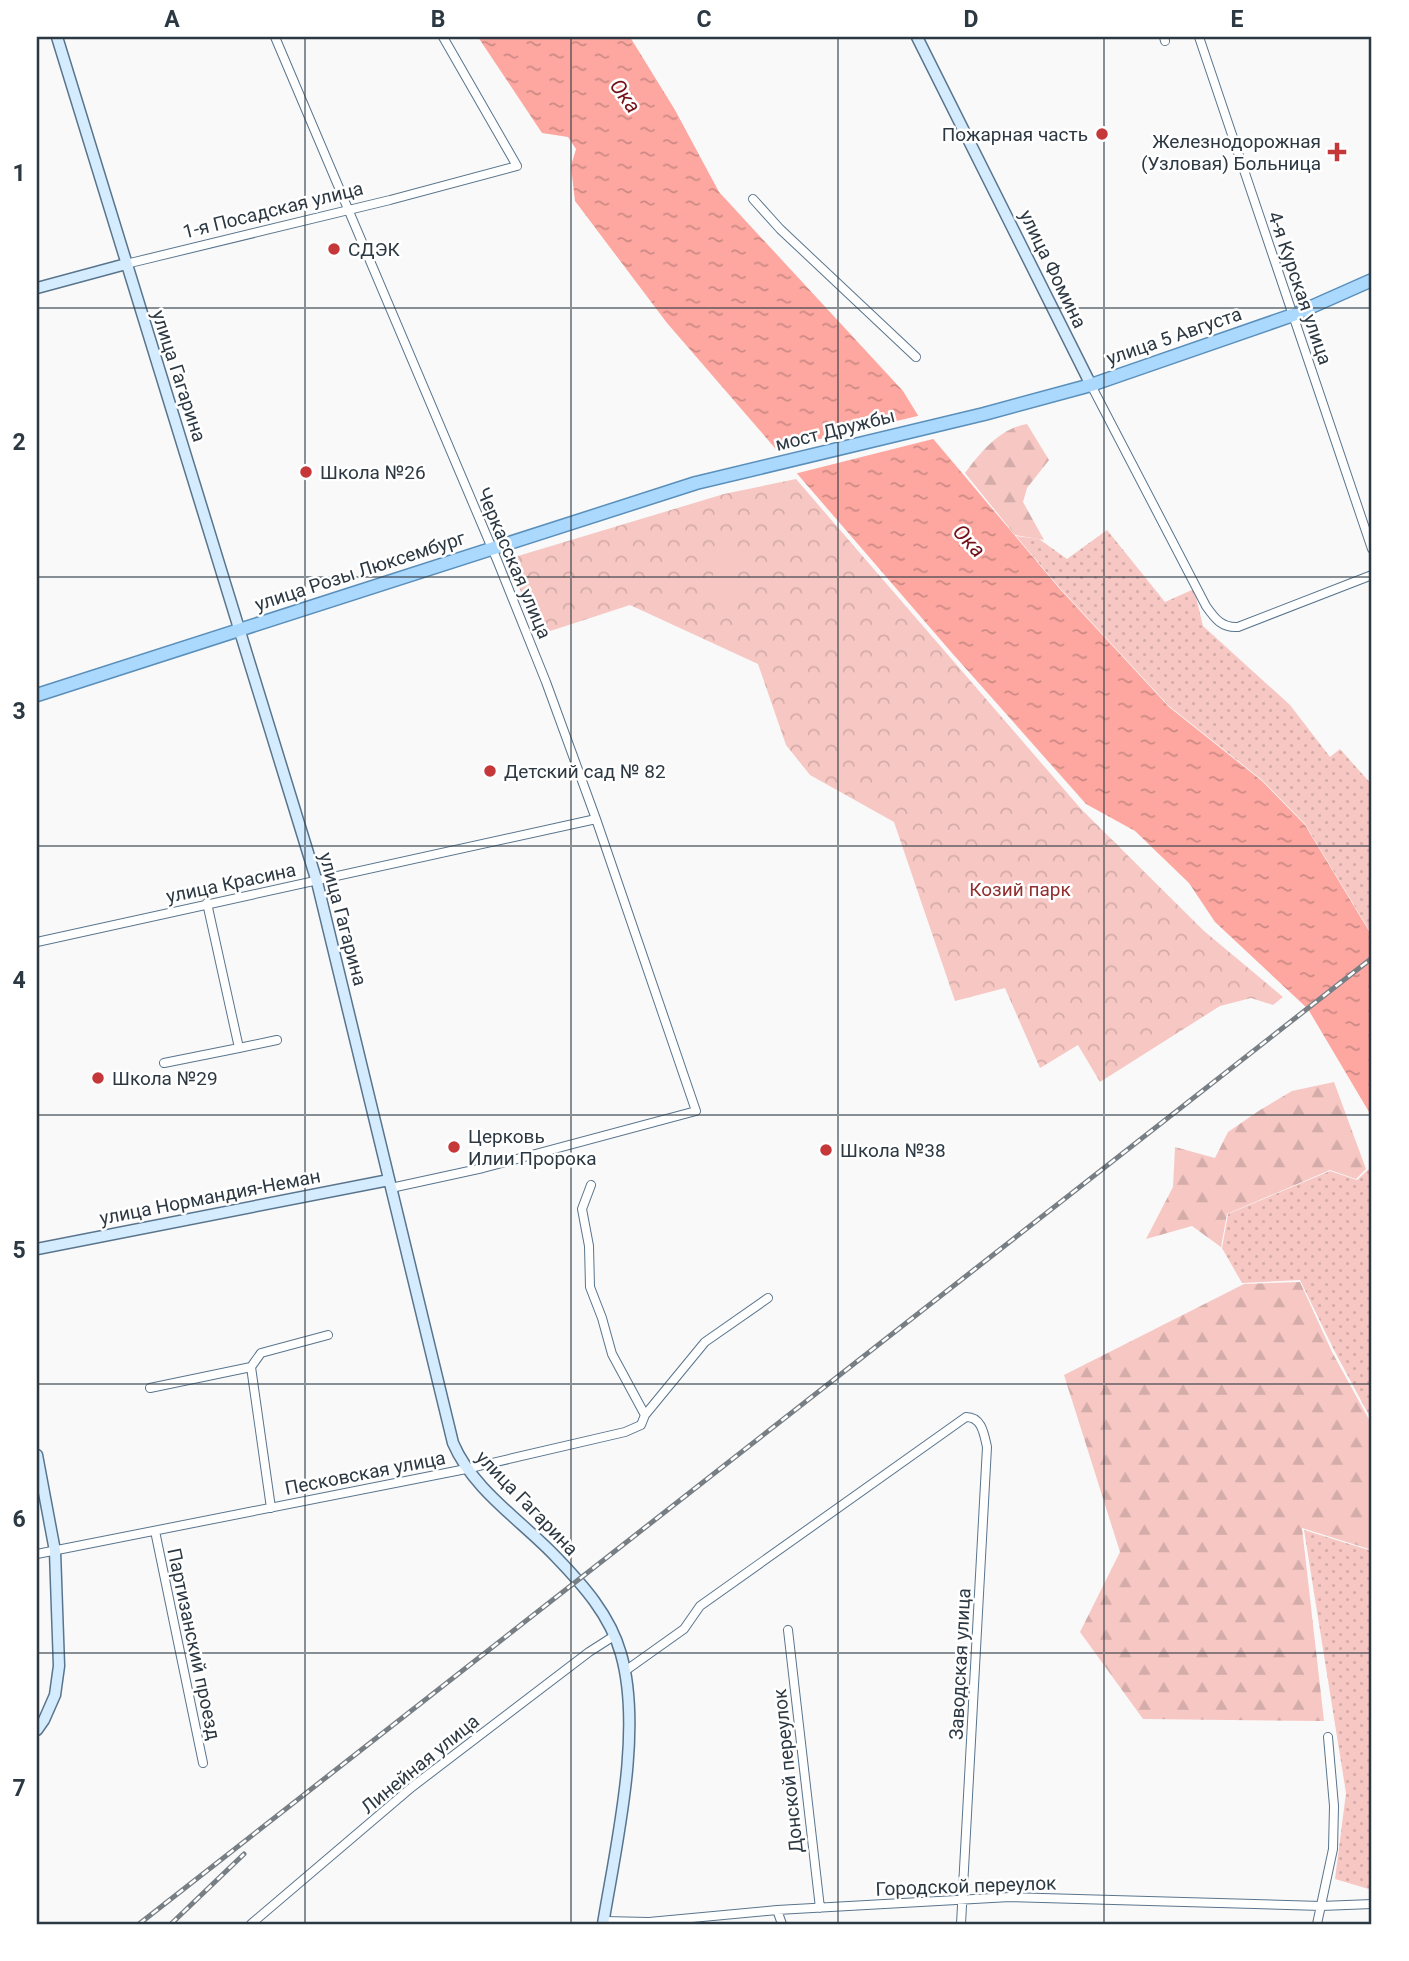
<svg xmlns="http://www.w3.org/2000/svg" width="1409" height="1961" viewBox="0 0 1409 1961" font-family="Roboto,sans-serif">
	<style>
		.grass { fill: url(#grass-dots) }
		.forest { fill: url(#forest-firs) }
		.park { fill: url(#park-crowns) }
		.garden { fill: #f7c7c3 }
		.water { fill: url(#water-ripples) }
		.pier { fill: #f9f9f9 }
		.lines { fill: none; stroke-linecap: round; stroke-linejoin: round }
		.street-casing { stroke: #59758d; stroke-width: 10 }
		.secondary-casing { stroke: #59758d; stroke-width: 13 }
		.primary-casing { stroke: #5a8fba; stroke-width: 15 }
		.street { stroke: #fff; stroke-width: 8 }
		.secondary { stroke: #d5ecfe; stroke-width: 10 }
		.primary { stroke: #abd8fd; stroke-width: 12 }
		.rail-casing { stroke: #777f85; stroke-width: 5 }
		.rail { stroke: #fff; stroke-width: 2.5; stroke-dasharray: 8; stroke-linecap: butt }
		.grid { fill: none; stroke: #2c3842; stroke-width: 2; stroke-opacity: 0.55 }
		.poi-dot { fill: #c6373a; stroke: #fff; stroke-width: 2.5 }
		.labels { text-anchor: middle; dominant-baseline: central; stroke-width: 5; stroke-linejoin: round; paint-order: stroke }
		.poi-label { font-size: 19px; fill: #2c3842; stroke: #fff; text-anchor: start }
		.street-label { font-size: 19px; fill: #2c3842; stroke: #fff }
		.park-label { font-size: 19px; fill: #912e2e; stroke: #fff }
		.water-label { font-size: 21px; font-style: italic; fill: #751017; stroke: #fff }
		.neatline { fill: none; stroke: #2c3842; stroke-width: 2.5 }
		.grid-label { font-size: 23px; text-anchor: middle; font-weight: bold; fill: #2c3842 }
	</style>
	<defs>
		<pattern id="grass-dots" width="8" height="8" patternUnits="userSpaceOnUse" patternTransform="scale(1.75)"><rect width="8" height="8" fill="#f7c7c3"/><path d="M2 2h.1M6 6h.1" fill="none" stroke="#d4aca9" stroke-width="1.8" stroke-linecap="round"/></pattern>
		<pattern id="forest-firs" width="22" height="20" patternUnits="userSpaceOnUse" patternTransform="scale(1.75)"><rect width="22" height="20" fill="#f7c7c3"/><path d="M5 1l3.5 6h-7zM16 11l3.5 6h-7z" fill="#d4aca9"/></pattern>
		<pattern id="park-crowns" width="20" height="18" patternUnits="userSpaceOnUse" patternTransform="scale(1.75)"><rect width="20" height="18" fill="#f7c7c3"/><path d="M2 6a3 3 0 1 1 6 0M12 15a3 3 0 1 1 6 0" fill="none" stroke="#d4aca9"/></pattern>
		<pattern id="water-ripples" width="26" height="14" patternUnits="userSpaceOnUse" patternTransform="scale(1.75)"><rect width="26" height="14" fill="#fda7a0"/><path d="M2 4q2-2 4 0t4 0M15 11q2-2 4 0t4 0" fill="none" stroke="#cd8984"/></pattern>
	</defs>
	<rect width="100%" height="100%" fill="#f9f9f9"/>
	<path class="grass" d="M1107,530L1165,602L1194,589L1203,626L1290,705L1330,757L1340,749L1372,785V935L1305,824L1262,780L1169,706L1059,587L1016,536L1039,539L1067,559Z
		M1372,1166V1421L1334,1350L1300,1280L1242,1283L1222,1248L1228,1214L1330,1171L1357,1180Z
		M1304,1530L1372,1551V1890L1335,1879L1346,1793Z"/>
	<path class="forest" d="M1027,424L1049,460L1027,488L1023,502L1044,540L1015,535L965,473C981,452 999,429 1027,424Z
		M1334,1082L1366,1169L1356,1179L1330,1170L1227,1214L1221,1247L1192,1226L1146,1239L1173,1187L1175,1147L1215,1158L1228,1132L1260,1110L1292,1091Z
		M1300,1282L1332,1352L1372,1425V1550L1302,1528L1324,1721L1143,1719L1080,1632L1120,1552L1064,1375L1244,1284Z"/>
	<path class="park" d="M796,479L1081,809L1204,931L1283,997L1273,1005L1251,998L1220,1006L1100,1082L1078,1045L1040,1068L1005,988L955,1001L894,822L810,775L786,745L758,664L630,605L538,635L508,559L724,494Z"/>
	<path class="garden" d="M737,547L739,596L714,597L712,548Z"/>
	<path class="water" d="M478,37H630L675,110L719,192L903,391L930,435L1059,588L1169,707L1262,781L1305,825L1372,936V1117L1308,1009L1215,922L1189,883L1135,831L1086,804L952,653L667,323L575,201L571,166L576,149L568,137L542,133Z"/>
	<path class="pier" d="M922,415L937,438L794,474L773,450Z"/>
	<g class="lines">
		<defs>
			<path id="street" d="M275,37L497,560L546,682L596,819L696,1111L483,1168L391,1188
				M1164,37L1165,41
				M1199,37L1372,549
				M753,199L780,229L916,357
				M126,264L390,200L517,166L443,37
				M1091,385L1206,606C1215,619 1222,628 1238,627L1372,575
				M37,942L596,819
				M239,1048L277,1040
				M164,1063L239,1048L207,903
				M591,1185L582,1209L589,1246L590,1287L602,1318L612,1354L645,1415
				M251,1367L271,1508
				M150,1388L251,1367L261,1353L328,1335
				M155,1531L203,1763
				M37,1554L466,1469L625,1432L641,1425L645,1415L705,1342L768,1298
				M788,1630L820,1908
				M625,1671L684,1629L700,1606L966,1417C982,1417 984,1434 987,1447L961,1924
				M777,1910L782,1924
				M604,1921L649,1922L777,1910L1010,1897L1321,1906L1372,1904
				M251,1924L412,1787L589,1652L614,1636
				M1317,1924L1333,1849L1334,1806L1328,1737"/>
			<path id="secondary" d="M57,37L317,882L453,1443C473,1490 522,1521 556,1557C583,1585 610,1615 621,1654C643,1731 616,1845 603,1924
				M917,37L1091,385
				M37,288L126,264
				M37,1249L389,1180
				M37,1455L55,1551L59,1666L55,1695L44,1720L37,1730"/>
			<path id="primary" d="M37,695L696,483L984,414L1091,385L1293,315L1372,280"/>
		</defs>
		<use href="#street" class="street-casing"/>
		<use href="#secondary" class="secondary-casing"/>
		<use href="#primary" class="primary-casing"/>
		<use href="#street" class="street"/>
		<use href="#secondary" class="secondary"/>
		<use href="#primary" class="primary"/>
		<defs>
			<path id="rail" d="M139,1924L1372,958
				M171,1924L244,1854"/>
		</defs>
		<use href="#rail" class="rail-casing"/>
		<use href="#rail" class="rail"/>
	</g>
	<path class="grid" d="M305,37V1924M571,37V1924M838,37V1924M1104,37V1924M37,308H1372M37,577H1372M37,846H1372M37,1115H1372M37,1384H1372M37,1653H1372"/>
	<g class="poi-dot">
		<circle cx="1102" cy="134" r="7"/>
		<path d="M1333.5 141.5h7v7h7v7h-7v7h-7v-7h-7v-7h7z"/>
		<circle cx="334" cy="249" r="7"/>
		<circle cx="306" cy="472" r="7"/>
		<circle cx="490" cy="771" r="7"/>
		<circle cx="98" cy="1078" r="7"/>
		<circle cx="454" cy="1147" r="7"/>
		<circle cx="826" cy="1150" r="7"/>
	</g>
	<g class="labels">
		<g class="poi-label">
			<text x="1088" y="134" text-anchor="end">Пожарная часть</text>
			<text x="1321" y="141" text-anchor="end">Железнодорожная<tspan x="1321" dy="22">(Узловая) Больница</tspan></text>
			<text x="348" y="249">СДЭК</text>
			<text x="320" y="472">Школа №26</text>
			<text x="504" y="771">Детский сад № 82</text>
			<text x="112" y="1078">Школа №29</text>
			<text x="468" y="1136">Церковь<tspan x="468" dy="22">Илии Пророка</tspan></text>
			<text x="840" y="1150">Школа №38</text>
		</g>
		<g class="street-label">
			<text transform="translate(273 210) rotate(-14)">1-я Посадская улица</text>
			<text transform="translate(1053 269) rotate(64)">улица Фомина</text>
			<text transform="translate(1300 288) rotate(71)">4-я Курская улица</text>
			<text transform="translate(1174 336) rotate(-19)">улица 5 Августа</text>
			<text transform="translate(179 376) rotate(72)">улица Гагарина</text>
			<text transform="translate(835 430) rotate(-14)">мост Дружбы</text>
			<text transform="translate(514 563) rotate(67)">Черкасская улица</text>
			<text transform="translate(360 571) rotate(-18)">улица Розы Люксембург</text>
			<text transform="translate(231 883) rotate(-12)">улица Красина</text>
			<text transform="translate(343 919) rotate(75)">улица Гагарина</text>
			<text transform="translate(210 1197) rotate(-11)">улица Нормандия-Неман</text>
			<text transform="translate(365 1473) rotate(-11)">Песковская улица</text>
			<text transform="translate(527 1503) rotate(46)">улица Гагарина</text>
			<text transform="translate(194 1644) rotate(78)">Партизанский проезд</text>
			<text transform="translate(960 1664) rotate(-87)">Заводская улица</text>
			<text transform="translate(420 1764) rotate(-39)">Линейная улица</text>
			<text transform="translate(788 1771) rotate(-96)">Донской переулок</text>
			<text transform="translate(966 1886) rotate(-2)">Городской переулок</text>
		</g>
		<g class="park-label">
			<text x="1020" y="889">Козий парк</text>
		</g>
		<g class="water-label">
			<text transform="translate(625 96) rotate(54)">Ока</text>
			<text transform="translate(969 541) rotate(47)">Ока</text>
		</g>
	</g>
	<rect width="1409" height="1961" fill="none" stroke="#ffffff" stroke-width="77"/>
	<rect x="38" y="38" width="1332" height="1885" class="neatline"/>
	<g class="grid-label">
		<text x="172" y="27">A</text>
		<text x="438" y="27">B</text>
		<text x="704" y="27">C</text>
		<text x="971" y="27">D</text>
		<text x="1237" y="27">E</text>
		<text x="19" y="181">1</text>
		<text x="19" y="450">2</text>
		<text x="19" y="719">3</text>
		<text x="19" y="988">4</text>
		<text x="19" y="1258">5</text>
		<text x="19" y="1527">6</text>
		<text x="19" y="1796">7</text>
	</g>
</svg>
